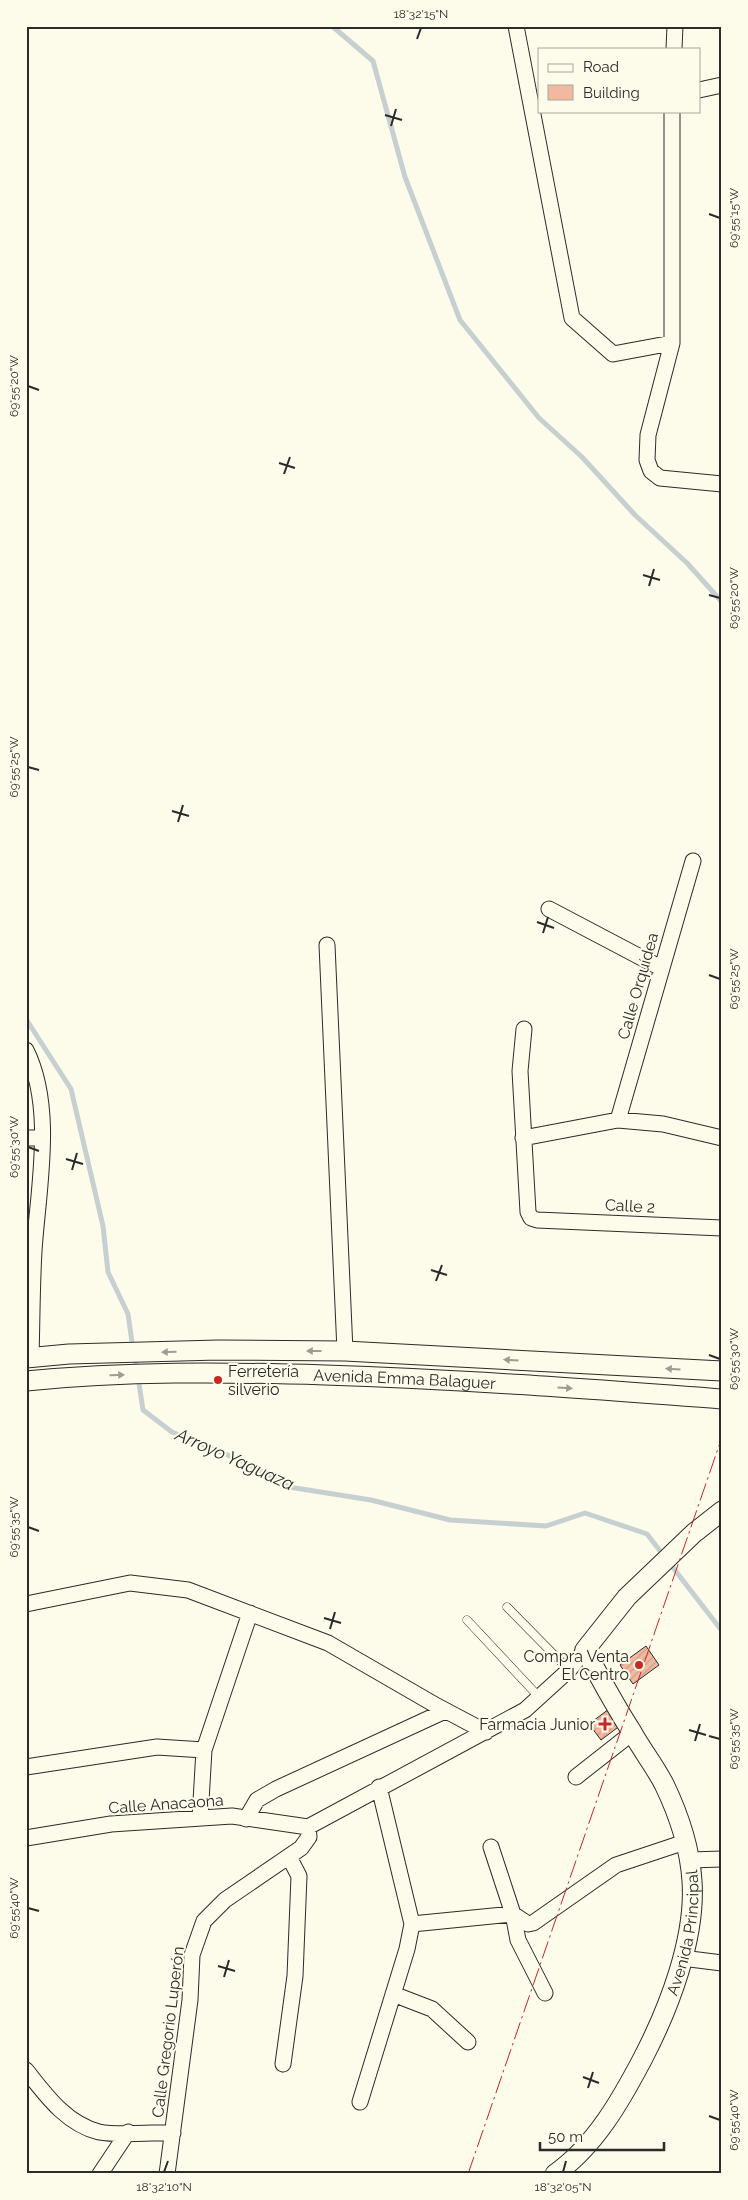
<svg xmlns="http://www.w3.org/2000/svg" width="748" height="2200" viewBox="0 0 748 2200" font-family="Raleway,sans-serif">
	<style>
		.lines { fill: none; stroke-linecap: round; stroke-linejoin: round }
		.stream { stroke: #c7d0d0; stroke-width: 5 }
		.building { fill: url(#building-hatch); stroke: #2b2b2b }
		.service-casing { stroke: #2b2b2b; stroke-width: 9 }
		.minor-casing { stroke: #2b2b2b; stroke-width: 17 }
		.tertiary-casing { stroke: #2b2b2b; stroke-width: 21 }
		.service { stroke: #fdfbea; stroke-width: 8 }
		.minor { stroke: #fdfbea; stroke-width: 15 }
		.tertiary { stroke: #fdfbea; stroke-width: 19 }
		.power { stroke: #c62828; stroke-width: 1; stroke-dasharray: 18 4 2.5 4; stroke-linecap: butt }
		.oneway { fill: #9e9d94 }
		.ticks { fill: none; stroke: #2b2b2b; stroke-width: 2 }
		.poi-dot { fill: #c62828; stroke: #fdfbea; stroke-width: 2 }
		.labels { text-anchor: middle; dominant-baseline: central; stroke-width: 4; stroke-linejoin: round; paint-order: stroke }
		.street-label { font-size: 16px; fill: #2b2b2b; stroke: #fdfbea }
		.poi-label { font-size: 16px; fill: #2b2b2b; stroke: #fdfbea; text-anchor: end }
		.water-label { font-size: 18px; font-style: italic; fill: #2b2b2b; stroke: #fdfbea }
		.neatline { fill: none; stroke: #2b2b2b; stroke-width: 2 }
		.ticks-label { font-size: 12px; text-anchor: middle; fill: #2b2b2b }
	</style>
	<defs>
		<pattern id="building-hatch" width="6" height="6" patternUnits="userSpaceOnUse" patternTransform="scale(1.25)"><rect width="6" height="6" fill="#f2b8a0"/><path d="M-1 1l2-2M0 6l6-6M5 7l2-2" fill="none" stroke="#d09e8a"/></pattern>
	</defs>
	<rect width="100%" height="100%" fill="#fdfbea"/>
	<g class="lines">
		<path class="stream" d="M332,26L373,61L405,177L460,320L539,418L582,457L635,515L687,563L722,602
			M26,1019L71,1089L103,1226L108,1272L128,1314L133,1349
			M135,1357L143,1410L172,1432L249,1464L289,1487L371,1500L450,1520L546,1526L585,1513L647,1534L722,1631"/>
	</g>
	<path class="building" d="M646,1646L659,1665L633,1684L620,1665Z
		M609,1709L621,1725L601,1740L589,1724Z"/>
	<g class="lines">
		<defs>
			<path id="service" d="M507,1607L569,1670
				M467,1620L540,1698"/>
			<path id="minor" d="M516,26L572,318L613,354L672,343
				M674,49L675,26
				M699,90L722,85
				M672,111V343L648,435L647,460L651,471L660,478L722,484
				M549,909L661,968
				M327,945L345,1351
				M524,1029L520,1071L528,1212L531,1218L537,1220L722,1228
				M26,1050C55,1108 38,1189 34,1251C32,1286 32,1322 31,1358
				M618,1120L693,861
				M26,1138H42
				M523,1138L618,1120L663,1124L722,1138
				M26,1604L130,1583L188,1590L328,1643L437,1706L486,1732
				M26,1767L157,1747L204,1750
				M576,1777L632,1733
				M200,1818L204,1750L250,1613
				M246,1819L257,1800L276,1789L445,1711
				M308,1827L525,1710L569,1670L585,1650
				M26,1838L111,1824L232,1816L308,1827
				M491,1847L513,1914L518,1940L545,1993
				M690,1860L722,1859
				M412,1924L513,1914L528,1924L533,1923L616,1865L685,1842
				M682,1958L722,1963
				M393,1994L432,2009L468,2042
				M283,2064L295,1976L299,1876L289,1857
				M26,2070C45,2094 66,2124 99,2132C119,2136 152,2132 173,2133
				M360,2102L407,1949L412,1924L379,1787
				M100,2174L128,2132
				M167,2174L190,2000L192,1955L204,1921L225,1900L301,1848L309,1837L308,1827"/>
			<g id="tertiary">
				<path d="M26,1358L69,1354L218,1350L345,1351L722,1371"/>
				<path id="s1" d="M26,1381C126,1371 225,1372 325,1375C457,1379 589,1389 722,1399"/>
				<path id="s2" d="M555,2174C595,2146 621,2100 643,2058C669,2008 696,1938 692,1881C690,1849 678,1813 664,1784C654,1765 642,1750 632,1732C615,1706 600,1678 585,1650L627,1597L694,1533L722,1511"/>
			</g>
		</defs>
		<use href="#service" class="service-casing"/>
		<use href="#minor" class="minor-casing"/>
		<use href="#tertiary" class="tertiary-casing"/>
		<use href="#service" class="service"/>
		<use href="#minor" class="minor"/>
		<use href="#tertiary" class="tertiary"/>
		<path class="power" d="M468,2174L722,1437"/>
	</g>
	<defs><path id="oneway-solid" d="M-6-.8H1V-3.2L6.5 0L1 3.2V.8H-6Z" transform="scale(1.25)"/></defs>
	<g class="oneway">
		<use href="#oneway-solid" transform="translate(314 1351) rotate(-180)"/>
		<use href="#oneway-solid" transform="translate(169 1352) rotate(179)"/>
		<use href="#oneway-solid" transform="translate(511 1360) rotate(-177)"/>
		<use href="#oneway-solid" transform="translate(673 1369) rotate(-177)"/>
		<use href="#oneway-solid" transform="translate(117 1375) rotate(-2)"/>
		<use href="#oneway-solid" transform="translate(565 1388) rotate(4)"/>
	</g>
	<path class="ticks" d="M417,39L421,28M385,115L402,120M391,126L396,109M709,214L720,218M28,386L39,390M279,463L295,468M284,474L290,457M643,575L660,580M649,586L654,569M709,595L720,598M28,767L39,770M172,811L189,816M178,822L183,805M537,922L554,928M543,933L548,917M709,975L720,979M28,1147L39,1151M66,1159L83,1164M72,1170L77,1153M431,1270L447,1275M436,1281L442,1265M709,1355L720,1359M28,1527L39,1531M324,1618L341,1623M330,1629L335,1612M689,1730L706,1735M709,1736L720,1739M695,1741L700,1724M28,1908L39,1911M218,1966L235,1971M224,1977L229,1960M583,2077L599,2083M588,2088L593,2072M709,2116L720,2120M164,2172L168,2161M563,2172L566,2161"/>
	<g class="poi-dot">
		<circle cx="218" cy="1380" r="5"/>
		<circle cx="639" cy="1665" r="5"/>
		<path d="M602.5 1716.5h5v5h5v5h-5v5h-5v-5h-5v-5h5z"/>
	</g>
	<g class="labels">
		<g class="street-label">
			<text transform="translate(638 986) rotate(-74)">Calle Orquídea</text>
			<text transform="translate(630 1206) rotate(3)">Calle 2</text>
			<text stroke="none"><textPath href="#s1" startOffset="379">Avenida Emma Balaguer</textPath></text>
			<text transform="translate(166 1804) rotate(-4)">Calle Anacaona</text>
			<text stroke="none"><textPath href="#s2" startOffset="280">Avenida Principal</textPath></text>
			<text transform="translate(168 2032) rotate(-83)">Calle Gregorio Luperón</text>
		</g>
		<g class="poi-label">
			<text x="228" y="1371" text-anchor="start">Ferretería<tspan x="228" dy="18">silverio</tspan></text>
			<text x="629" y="1656">Compra Venta<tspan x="629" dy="18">El Centro</tspan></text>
			<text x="595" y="1724">Farmacia Junior</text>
		</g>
		<g class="water-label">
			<text transform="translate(235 1459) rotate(24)">Arroyo Yaguaza</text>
		</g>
	</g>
	<rect width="748" height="2200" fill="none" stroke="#fdfbea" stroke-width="55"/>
	<rect x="538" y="48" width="162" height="65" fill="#fdfbea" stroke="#a9a89e"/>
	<rect x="548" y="64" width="25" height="8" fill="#fdfbea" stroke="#a9a89e"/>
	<text x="583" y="72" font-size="15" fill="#2b2b2b">Road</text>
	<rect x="548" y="85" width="25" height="15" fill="#f2b8a0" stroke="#a9a89e"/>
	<text x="583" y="98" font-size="15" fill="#2b2b2b">Building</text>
	<path d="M540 2142v8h124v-8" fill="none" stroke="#2b2b2b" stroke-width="2.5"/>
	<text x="548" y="2142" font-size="15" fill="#2b2b2b" stroke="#fdfbea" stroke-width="4" paint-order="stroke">50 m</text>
	<rect x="28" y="28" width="692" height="2144" class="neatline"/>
	<g class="ticks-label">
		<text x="421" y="18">18°32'15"N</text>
		<text transform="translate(734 218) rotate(-90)" y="4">69°55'15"W</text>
		<text transform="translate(14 386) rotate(-90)" y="4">69°55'20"W</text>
		<text transform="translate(734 598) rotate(-90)" y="4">69°55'20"W</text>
		<text transform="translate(14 767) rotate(-90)" y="4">69°55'25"W</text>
		<text transform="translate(734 979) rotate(-90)" y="4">69°55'25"W</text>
		<text transform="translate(14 1147) rotate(-90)" y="4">69°55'30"W</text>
		<text transform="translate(734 1359) rotate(-90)" y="4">69°55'30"W</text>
		<text transform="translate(14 1527) rotate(-90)" y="4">69°55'35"W</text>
		<text transform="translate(734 1739) rotate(-90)" y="4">69°55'35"W</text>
		<text transform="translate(14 1908) rotate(-90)" y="4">69°55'40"W</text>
		<text transform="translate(734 2120) rotate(-90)" y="4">69°55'40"W</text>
		<text x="164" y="2191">18°32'10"N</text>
		<text x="563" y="2191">18°32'05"N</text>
	</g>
</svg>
